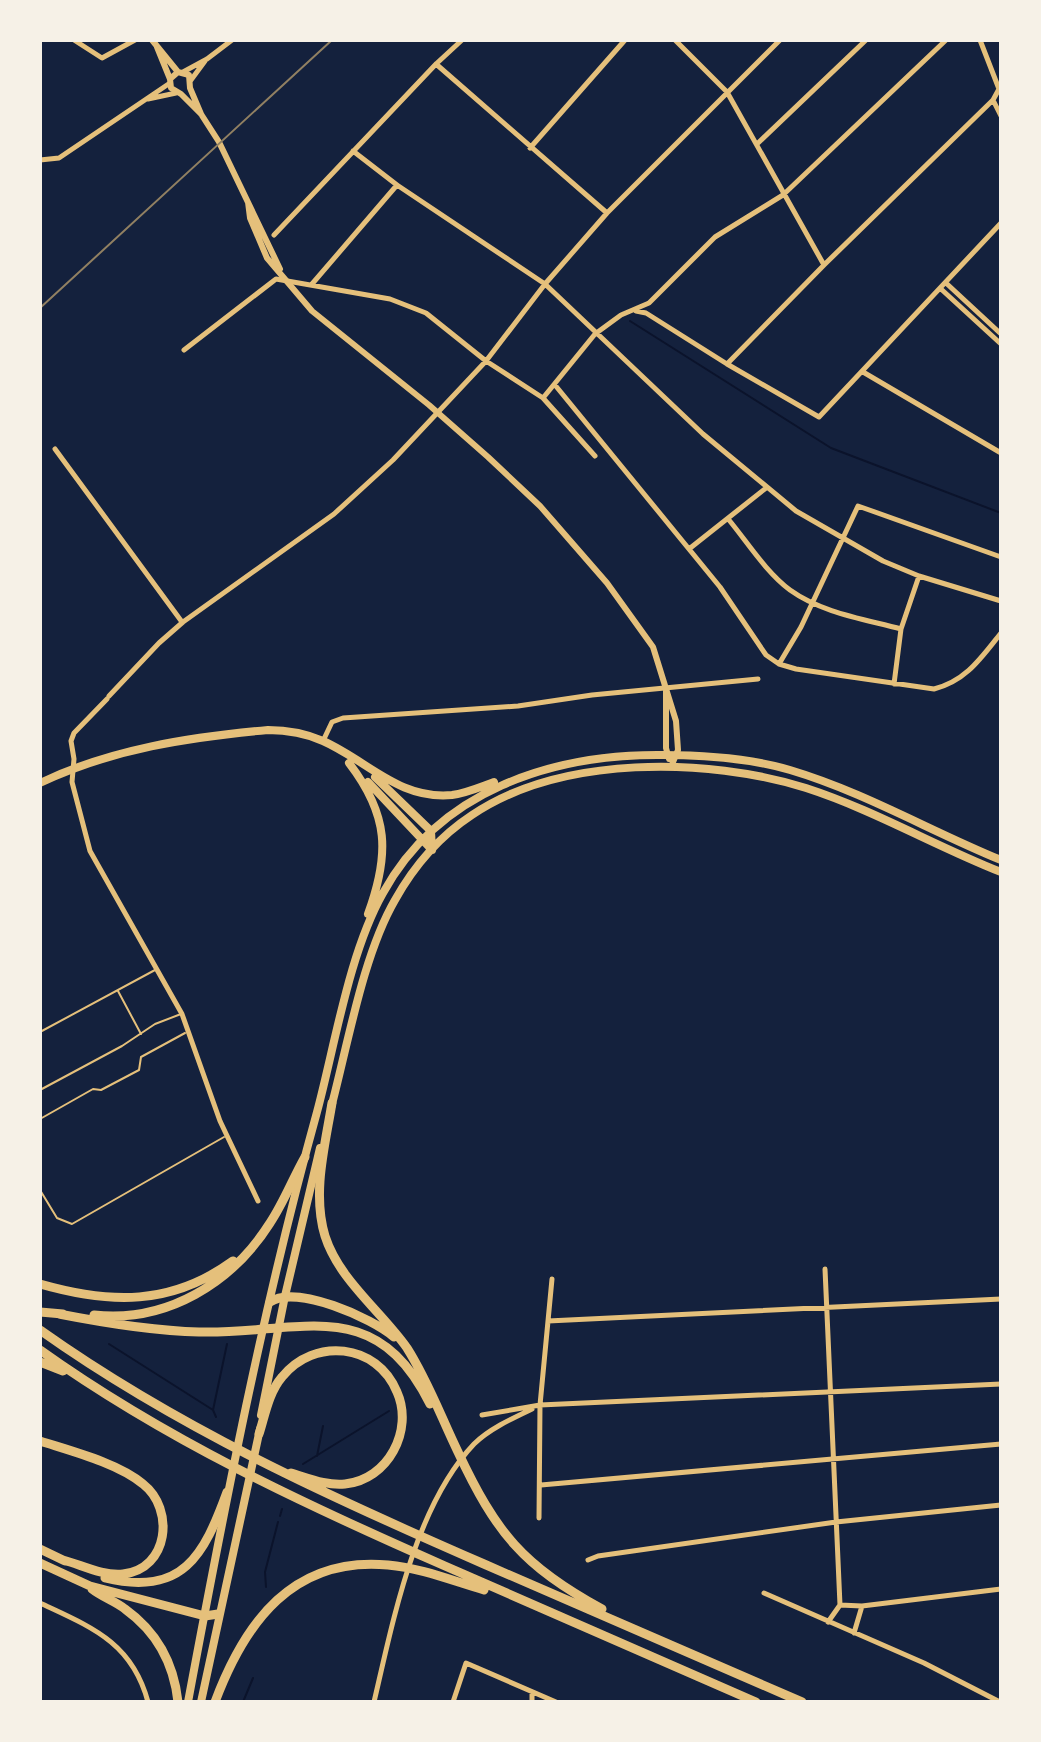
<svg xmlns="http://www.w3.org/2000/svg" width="1041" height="1742" viewBox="0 0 1041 1742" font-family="Overpass,sans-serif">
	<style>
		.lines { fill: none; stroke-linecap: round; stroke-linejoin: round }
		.stream { stroke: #0b132b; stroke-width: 2 }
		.service { stroke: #e5c07b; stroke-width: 2 }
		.minor { stroke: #e5c07b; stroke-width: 5 }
		.tertiary { stroke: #e5c07b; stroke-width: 6 }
		.primary { stroke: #e5c07b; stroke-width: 8 }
		.motorway { stroke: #e5c07b; stroke-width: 9 }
		.rail { stroke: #918062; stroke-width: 2 }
	</style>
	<rect width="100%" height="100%" fill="#14213d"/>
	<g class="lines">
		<path class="stream" d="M630,321L831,448L1001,513
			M109,1344L213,1410
			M216,1417L213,1410L227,1344
			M317,1456L323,1426
			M303,1464L389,1411
			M280,1516L282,1509
			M266,1587L265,1572L278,1522
			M243,1702L253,1678"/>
		<path class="service" d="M118,991L141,1034
			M40,1032L155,970
			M40,1090L122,1046L155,1024L181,1014
			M40,1119L93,1089L101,1090L139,1070L141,1057L185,1033
			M40,1190L57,1218L72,1224L224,1137"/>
		<path class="minor" d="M74,40L102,58L135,40
			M675,40L727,92L824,265
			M980,40L999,89
			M436,64L607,213
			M183,72L207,59L232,40
			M191,80L205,61
			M148,99L176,93
			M993,100L1001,116
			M757,144L866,40
			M530,148L625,40
			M353,151L397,185L545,284L703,434L796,511L883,561L919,576L1001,601
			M40,160L59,158L170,83
			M274,235L436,64L462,40
			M946,283L1001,334
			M312,284L397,185
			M941,289L1001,344
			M636,311L646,313L727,364L824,265L993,100L999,89
			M184,350L276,279L390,299L426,313L486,361L543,398L595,456
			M727,364L819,417L1001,223
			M863,372L1001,453
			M555,385L720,587L766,655L779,664L796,669L934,689C966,681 981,658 1001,633
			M543,398L595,334L621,315L649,303L715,237L783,195L946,40
			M55,449L182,622
			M729,520C748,543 766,572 790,590C822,613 864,619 901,629
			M689,549L766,488
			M779,664L801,627L858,506L1001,557
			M894,684L901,629L919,576
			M109,696L159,643L183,622L334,514L393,460L486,361L545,284L607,213L780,40
			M107,699L74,733L71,741L74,759L72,782L90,851L182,1014L220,1121L258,1201
			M323,741L332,722L343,718L518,706L592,695L758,679
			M825,1269L840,1605L828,1622
			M548,1321L1001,1299
			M482,1415L540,1405L1001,1384
			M541,1485L1001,1444
			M539,1518L540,1405L552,1279
			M588,1560L598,1556L836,1522L1001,1505
			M764,1593L924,1663L1000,1702
			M40,1603C91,1627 132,1642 148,1702
			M840,1605L862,1606L1001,1589
			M854,1633L862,1606
			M374,1702C393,1621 415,1506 474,1444C489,1429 513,1418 532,1409
			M453,1702L466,1663L556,1702
			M532,1702V1692"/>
		<path class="tertiary" d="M152,40L178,72
			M157,47L170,79L171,88L181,94L201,114L219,142L280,269
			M170,79L178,72L189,75L190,88L201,114
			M248,202L250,218L267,258L312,311L429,405L488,457L540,506L607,583L653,647L676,721L678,750L671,767
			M666,691V748L669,759"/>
		<path class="primary" d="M349,763C389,815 390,854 368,914
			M375,777L431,831L432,850
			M368,782L432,850
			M40,783C111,749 190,737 268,730C287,730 305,733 323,741C368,761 399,800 452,795C467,793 480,787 494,782
			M331,1108C348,1044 363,955 395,900C414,866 440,836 472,815C561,755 707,757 806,788C874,810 935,846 1001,872
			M261,1415L285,1296L320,1148
			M188,1702C225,1504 263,1307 317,1112C335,1045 349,953 383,893C439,791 551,754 662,755C705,755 749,758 790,770C864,792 930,831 1001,860
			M201,1702L260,1429"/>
		<path class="motorway" d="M332,1103C325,1146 312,1193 325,1236C339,1280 381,1311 407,1348C428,1381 441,1417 458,1452C496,1533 523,1566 602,1609
			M40,1284C110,1304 171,1306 233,1261
			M270,1302C296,1284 372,1318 394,1337
			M40,1312L63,1314
			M59,1314C105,1323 152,1331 199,1332C298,1335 374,1291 430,1404
			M94,1315C167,1323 232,1283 270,1223C284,1202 293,1178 305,1157
			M40,1330C178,1428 330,1497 484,1564C590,1610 696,1656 802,1702
			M40,1350C166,1440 304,1504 445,1566C548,1612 652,1657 756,1702
			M40,1362L63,1371
			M259,1434C265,1415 269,1392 282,1377C314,1337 377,1343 397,1392C414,1430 388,1480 345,1484C327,1486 308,1478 291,1473
			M40,1441C71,1451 118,1463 143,1484C175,1509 169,1569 123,1574C102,1576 82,1565 63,1560
			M40,1549L65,1561
			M40,1563L90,1586L205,1616L218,1614
			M105,1578C183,1597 204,1555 227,1492
			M92,1589C102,1597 115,1601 125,1609C157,1632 174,1664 178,1702
			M215,1702C245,1622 293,1556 388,1565C421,1568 453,1581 484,1590"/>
		<path class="rail" d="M40,308L332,40"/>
	</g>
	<rect width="1041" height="1742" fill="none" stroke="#f6f1e7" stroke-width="84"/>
</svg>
